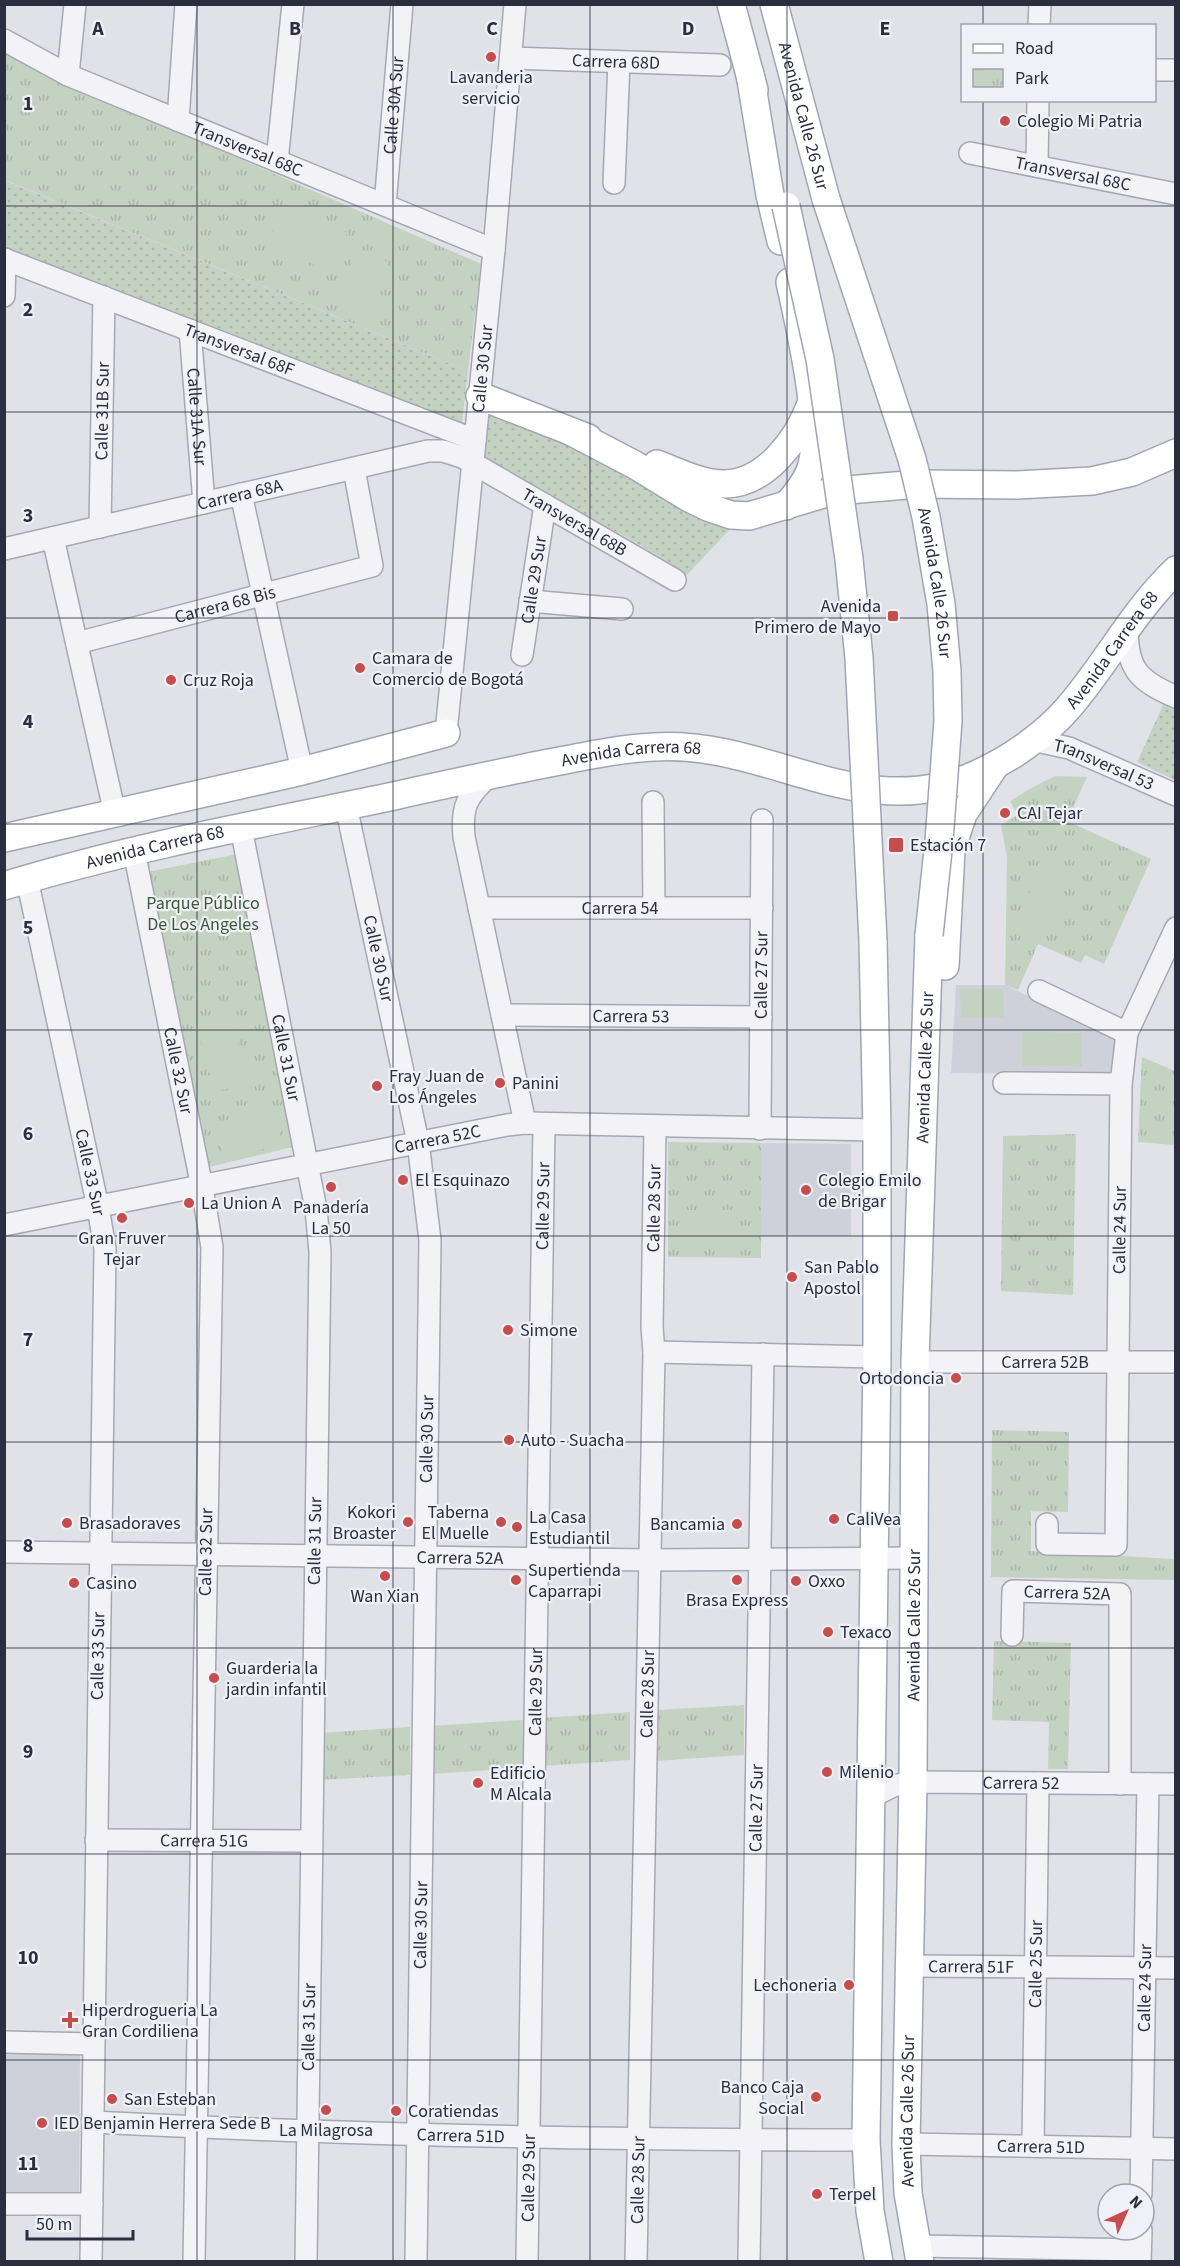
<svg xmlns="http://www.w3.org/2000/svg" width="1180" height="2266" viewBox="0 0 1180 2266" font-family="'Source Sans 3',sans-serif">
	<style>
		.built { fill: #ced1da }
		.grass { fill: url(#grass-dots) }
		.park { fill: url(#park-tufts) }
		.garden { fill: #c4d2c2 }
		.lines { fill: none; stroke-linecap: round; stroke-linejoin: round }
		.minor-casing { stroke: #a6a8b2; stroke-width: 24 }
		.major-casing { stroke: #a0a5b3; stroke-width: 30 }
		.minor { stroke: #f3f3f7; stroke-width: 21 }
		.major { stroke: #fff; stroke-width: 27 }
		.major-bridge-casing { stroke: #a0a5b3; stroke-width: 30; stroke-linecap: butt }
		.major-bridge { stroke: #fff; stroke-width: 27 }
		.grid { fill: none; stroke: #2a2e3f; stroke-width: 1.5; stroke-opacity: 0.55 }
		.poi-dot { fill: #c54d4e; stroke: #f0f1f6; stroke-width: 2 }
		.labels { text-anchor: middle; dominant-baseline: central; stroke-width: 4.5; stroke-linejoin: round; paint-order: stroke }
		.street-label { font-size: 18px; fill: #2a2e3f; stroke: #f0f1f6 }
		.poi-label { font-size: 18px; fill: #2a2e3f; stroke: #f0f1f6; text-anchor: start }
		.park-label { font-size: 18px; fill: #3a5938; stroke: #f0f1f6 }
		.grid-label { font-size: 20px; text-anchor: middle; font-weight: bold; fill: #2a2e3f; stroke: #f0f1f6; stroke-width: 4.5; stroke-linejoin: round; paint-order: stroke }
	</style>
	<defs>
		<pattern id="grass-dots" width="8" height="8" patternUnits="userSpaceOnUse" patternTransform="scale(1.5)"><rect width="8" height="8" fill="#c4d2c2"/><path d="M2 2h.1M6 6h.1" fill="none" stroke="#a9b5a8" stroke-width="1.8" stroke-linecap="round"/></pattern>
		<pattern id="park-tufts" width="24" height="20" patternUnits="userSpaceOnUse" patternTransform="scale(1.5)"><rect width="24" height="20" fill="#c4d2c2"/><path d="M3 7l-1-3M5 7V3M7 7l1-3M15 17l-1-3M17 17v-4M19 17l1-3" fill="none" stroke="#a9b5a8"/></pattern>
	</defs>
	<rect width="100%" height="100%" fill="#e0e2e8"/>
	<path class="built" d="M956,985H1005L1115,1038L1114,1075L951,1073Z
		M761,1143L851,1144V1236H761Z
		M5,2050L80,2052L79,2195L5,2194Z"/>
	<path class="grass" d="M4,180L468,371L461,431L5,250Z
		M485,405L566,443L731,528L686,576L672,564L626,537L481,460Z
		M1165,701L1175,705V780L1137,762Z"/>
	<path class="park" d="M4,53L45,74L481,264L468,371L5,180Z
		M1055,776L1087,777L1067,821L1151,859L1104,964L1085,955L1081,963L1038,944L1018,990L1005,985L1007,857L1001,825L1018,815L1010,801L1033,787Z
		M238,854L297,1146L209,1167L147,872Z
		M1142,1057L1175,1071V1145L1138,1142Z
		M1076,1134L1073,1295L1001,1291L1003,1136Z
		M668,1142L761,1143V1258L668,1257Z
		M992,1430L1069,1432L1068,1512L1031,1511V1551L1175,1559V1580L991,1577Z
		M994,1641L1071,1643L1068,1769H1048L1049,1722L992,1720Z
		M744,1705V1755L655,1761L657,1710Z
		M630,1712V1760L541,1766V1718Z
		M523,1720V1768L430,1774V1726Z
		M410,1727V1775L319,1780V1733Z"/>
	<path class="garden" d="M283,207L347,233L332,272L267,246Z
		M368,221L396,231L400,238L398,246L388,251C375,247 358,243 360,228Z
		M356,251L388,262L370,316L338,305Z
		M1034,868L1065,874L1054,932L1023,927Z
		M960,989H1003L1004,1017L961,1018Z
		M231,1019L250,1082L215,1092L197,1028Z
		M1022,1032L1082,1033V1066H1022Z
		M275,1111L282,1145L223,1157L216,1122Z
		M683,1210H739V1243H682Z"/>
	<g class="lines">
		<defs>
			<g id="minor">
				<path d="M1039,26L1040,4"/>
				<path id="s1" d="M4,40L68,75L494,250"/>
				<path id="s2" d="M511,58L720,65"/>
				<path d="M1154,70H1176"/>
				<path d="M68,75L75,4"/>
				<path d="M178,120L186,4"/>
				<path id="s3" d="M970,153L1176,194"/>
				<path d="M277,161L293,4"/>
				<path d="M1037,166L1038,100"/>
				<path d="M614,183L619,62"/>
				<path id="s4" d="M385,205L402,4"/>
				<path id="s5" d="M4,259L475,440"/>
				<path d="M4,296L5,259"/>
				<path id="s6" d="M190,330L204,503"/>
				<path d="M241,494L302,771"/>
				<path id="s7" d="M100,527L104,297"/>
				<path d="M53,538L115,814"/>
				<path id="s8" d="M4,549L428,451H443L462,457L675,580"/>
				<path d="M530,601L622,609"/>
				<path d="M1127,626C1127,669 1137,680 1176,697"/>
				<path id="s9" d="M77,643L372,566L354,469"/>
				<path id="s10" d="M522,655L545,505"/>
				<path id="s11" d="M446,733L494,250L515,4"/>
				<path id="s12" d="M1032,740L1069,748L1176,795"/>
				<path d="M490,775C467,796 461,806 464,837L525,1123"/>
				<path d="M653,802L654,908"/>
				<path id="s13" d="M346,806L418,1142L430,1240L416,2262"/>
				<path id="s14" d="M241,828L316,1209L320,1252L306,2262"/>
				<path id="s15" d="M134,851L202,1187L212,1247L194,2262"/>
				<path id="s16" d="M27,879L98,1207L105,1249L91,2262"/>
				<path id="s17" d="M479,908H762"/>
				<path d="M1039,991L1127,1033"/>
				<path id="s18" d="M502,1015L761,1017"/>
				<path d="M1004,1083L1121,1084"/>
				<path id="s19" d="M760,1129L762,820"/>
				<path id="s20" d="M4,1225L507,1125L525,1123L877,1130"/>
				<path d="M654,1352L877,1357"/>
				<path id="s21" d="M915,1362H1176"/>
				<path id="s22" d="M1047,1524V1544L1116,1545L1121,1084L1127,1033L1176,928"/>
				<path id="s23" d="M4,1552L650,1560L914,1558"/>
				<path id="s24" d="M1012,1635L1013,1591L1120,1594V1784"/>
				<path id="s25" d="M871,1797L893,1786L913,1782L1176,1784"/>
				<path id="s26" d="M96,1840L311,1841"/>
				<path id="s27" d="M909,1966L1176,1968"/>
				<path d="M4,2042L93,2044"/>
				<path id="s28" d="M92,2122C350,2135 608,2140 866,2140"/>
				<path id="s29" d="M906,2144L1176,2149"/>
				<path id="s30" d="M1033,2146L1038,1783"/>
				<path id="s31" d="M1141,2194L1148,1784"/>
				<path d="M4,2204H92"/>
				<path d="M917,2246L1140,2250"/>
				<path id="s32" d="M527,2262L544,1124"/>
				<path id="s33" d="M636,2262L654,1352L652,1327L655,1127"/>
				<path id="s34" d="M749,2262L763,1354"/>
				<path d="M1140,2262L1141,2230"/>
			</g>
			<g id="major">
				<path d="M731,4L754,90"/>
				<path id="s35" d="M774,4L826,199"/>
				<path d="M750,74L770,195L781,241"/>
				<path d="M480,396L588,438"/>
				<path d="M572,432L635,465L689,498L710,508L731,515L749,516L830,492L859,489L919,484L1017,485L1092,481L1132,472L1176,453"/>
				<path d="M657,464C678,472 701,484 724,484C766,484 798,439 811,404"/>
				<path d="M786,506C796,495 805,484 810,471C825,433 799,324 790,282"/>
				<path d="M4,838L302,771L446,733"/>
				<path id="s36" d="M4,886C132,847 264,823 394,796C442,785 491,775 539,765C577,758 615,749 654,747C765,739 862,826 975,775C1009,760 1045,735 1069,707C1107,663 1133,611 1176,570"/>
				<path d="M873,941L877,1130V1357L866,2140L870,2211L879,2262"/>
				<path d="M945,966L951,850L963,814L994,767"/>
				<path id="s37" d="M920,2262L908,2193L906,2144L913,1782L915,1362L929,935"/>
			</g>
		</defs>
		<use href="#minor" class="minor-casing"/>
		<use href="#major" class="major-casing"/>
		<use href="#minor" class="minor"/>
		<use href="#major" class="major"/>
		<defs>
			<g id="major-bridge">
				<path id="s38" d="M826,199L912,459L926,517L941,604L947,671L948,721L939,841L929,935"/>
				<path d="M786,206L820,359L849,559L859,658L873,941"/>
			</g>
		</defs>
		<use href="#major-bridge" class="major-bridge-casing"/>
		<use href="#major-bridge" class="major-bridge"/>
	</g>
	<path class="grid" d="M197,4V2262M393,4V2262M590,4V2262M787,4V2262M983,4V26M983,100V2262M4,206H1176M4,412H1176M4,618H1176M4,824H1176M4,1030H1176M4,1236H1176M4,1442H1176M4,1648H1176M4,1854H1176M4,2060H1176"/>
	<g class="poi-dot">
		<circle cx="491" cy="57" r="6"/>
		<circle cx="1005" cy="121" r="6"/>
		<rect x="887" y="610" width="12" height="12" rx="3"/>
		<circle cx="360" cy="668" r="6"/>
		<circle cx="171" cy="680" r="6"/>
		<circle cx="1005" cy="813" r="6"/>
		<rect x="888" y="837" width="16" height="16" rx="3"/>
		<circle cx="500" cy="1083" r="6"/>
		<circle cx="377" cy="1086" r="6"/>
		<circle cx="403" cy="1180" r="6"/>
		<circle cx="331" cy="1187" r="6"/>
		<circle cx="806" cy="1190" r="6"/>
		<circle cx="189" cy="1203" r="6"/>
		<circle cx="122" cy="1218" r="6"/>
		<circle cx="792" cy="1277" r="6"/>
		<circle cx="508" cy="1330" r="6"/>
		<circle cx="956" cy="1378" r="6"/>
		<circle cx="509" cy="1440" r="6"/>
		<circle cx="834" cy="1519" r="6"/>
		<circle cx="408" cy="1522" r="6"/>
		<circle cx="501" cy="1522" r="6"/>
		<circle cx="67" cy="1523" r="6"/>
		<circle cx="737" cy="1524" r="6"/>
		<circle cx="517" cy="1527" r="6"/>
		<circle cx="385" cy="1576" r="6"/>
		<circle cx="516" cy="1580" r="6"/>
		<circle cx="737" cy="1580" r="6"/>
		<circle cx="796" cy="1581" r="6"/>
		<circle cx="74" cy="1583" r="6"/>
		<circle cx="828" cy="1632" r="6"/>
		<circle cx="214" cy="1678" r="6"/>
		<circle cx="827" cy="1772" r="6"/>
		<circle cx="478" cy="1783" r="6"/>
		<circle cx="849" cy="1985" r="6"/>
		<path d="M67 2011h6v6h6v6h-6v6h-6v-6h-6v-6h6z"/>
		<circle cx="816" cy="2097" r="6"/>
		<circle cx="112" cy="2099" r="6"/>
		<circle cx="326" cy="2110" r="6"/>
		<circle cx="396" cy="2111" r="6"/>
		<circle cx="42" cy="2123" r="6"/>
		<circle cx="817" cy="2194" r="6"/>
	</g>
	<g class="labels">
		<g class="street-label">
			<text stroke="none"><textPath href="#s2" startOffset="105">Carrera 68D</textPath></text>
			<text stroke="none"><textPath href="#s4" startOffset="100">Calle 30A Sur</textPath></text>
			<text stroke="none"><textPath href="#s35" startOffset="116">Avenida Calle 26 Sur</textPath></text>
			<text stroke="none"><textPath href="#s1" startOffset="267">Transversal 68C</textPath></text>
			<text stroke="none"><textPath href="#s3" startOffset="105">Transversal 68C</textPath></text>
			<text stroke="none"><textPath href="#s5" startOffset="252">Transversal 68F</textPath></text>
			<text stroke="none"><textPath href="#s11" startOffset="366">Calle 30 Sur</textPath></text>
			<text stroke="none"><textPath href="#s7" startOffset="116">Calle 31B Sur</textPath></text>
			<text stroke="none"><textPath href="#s6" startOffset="87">Calle 31A Sur</textPath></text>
			<text stroke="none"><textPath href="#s8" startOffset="242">Carrera 68A</textPath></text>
			<text stroke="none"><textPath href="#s8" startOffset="600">Transversal 68B</textPath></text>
			<text stroke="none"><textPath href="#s10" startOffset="76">Calle 29 Sur</textPath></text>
			<text stroke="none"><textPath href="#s38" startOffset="400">Avenida Calle 26 Sur</textPath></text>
			<text stroke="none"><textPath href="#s9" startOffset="153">Carrera 68 Bis</textPath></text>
			<text stroke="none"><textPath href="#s36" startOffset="1182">Avenida Carrera 68</textPath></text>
			<text stroke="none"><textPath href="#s36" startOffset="642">Avenida Carrera 68</textPath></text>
			<text stroke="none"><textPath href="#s12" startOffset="76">Transversal 53</textPath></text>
			<text stroke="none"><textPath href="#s36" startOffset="156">Avenida Carrera 68</textPath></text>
			<text stroke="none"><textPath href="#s17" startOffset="141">Carrera 54</textPath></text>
			<text stroke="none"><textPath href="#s13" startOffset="156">Calle 30 Sur</textPath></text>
			<text stroke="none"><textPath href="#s19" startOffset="154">Calle 27 Sur</textPath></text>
			<text stroke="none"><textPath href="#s18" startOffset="129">Carrera 53</textPath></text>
			<text stroke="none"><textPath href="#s14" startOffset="234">Calle 31 Sur</textPath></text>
			<text stroke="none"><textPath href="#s37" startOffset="1196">Avenida Calle 26 Sur</textPath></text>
			<text stroke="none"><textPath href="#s15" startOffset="224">Calle 32 Sur</textPath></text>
			<text stroke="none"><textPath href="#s20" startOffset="442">Carrera 52C</textPath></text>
			<text stroke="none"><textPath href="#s16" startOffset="300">Calle 33 Sur</textPath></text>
			<text stroke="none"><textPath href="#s32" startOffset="1056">Calle 29 Sur</textPath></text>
			<text stroke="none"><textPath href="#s33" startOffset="1054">Calle 28 Sur</textPath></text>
			<text stroke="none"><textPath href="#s22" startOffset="404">Calle 24 Sur</textPath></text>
			<text stroke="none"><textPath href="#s21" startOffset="130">Carrera 52B</textPath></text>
			<text transform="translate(427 1439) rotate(-89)">Calle 30 Sur</text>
			<text transform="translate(315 1541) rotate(-89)">Calle 31 Sur</text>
			<text transform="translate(206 1552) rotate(-89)">Calle 32 Sur</text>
			<text stroke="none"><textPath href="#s23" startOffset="456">Carrera 52A</textPath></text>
			<text stroke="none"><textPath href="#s24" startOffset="98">Carrera 52A</textPath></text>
			<text stroke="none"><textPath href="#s37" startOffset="638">Avenida Calle 26 Sur</textPath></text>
			<text transform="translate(98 1656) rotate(-89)">Calle 33 Sur</text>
			<text stroke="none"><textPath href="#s32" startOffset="570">Calle 29 Sur</textPath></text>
			<text stroke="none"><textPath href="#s33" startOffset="568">Calle 28 Sur</textPath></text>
			<text stroke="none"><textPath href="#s25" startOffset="153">Carrera 52</textPath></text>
			<text stroke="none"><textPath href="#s34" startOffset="454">Calle 27 Sur</textPath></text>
			<text stroke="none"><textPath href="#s26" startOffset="108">Carrera 51G</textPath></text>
			<text transform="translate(421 1925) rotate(-89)">Calle 30 Sur</text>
			<text stroke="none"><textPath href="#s30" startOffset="182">Calle 25 Sur</textPath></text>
			<text stroke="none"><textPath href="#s27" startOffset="62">Carrera 51F</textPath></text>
			<text stroke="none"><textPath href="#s31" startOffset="206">Calle 24 Sur</textPath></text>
			<text transform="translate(309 2027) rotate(-89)">Calle 31 Sur</text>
			<text stroke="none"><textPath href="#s37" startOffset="152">Avenida Calle 26 Sur</textPath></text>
			<text stroke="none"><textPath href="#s28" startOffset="369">Carrera 51D</textPath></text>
			<text stroke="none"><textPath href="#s29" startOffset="135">Carrera 51D</textPath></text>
			<text stroke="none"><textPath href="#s32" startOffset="84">Calle 29 Sur</textPath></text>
			<text stroke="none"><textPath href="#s33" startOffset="82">Calle 28 Sur</textPath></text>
		</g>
		<g class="poi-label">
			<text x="491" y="77" text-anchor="middle">Lavanderia<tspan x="491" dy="21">servicio</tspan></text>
			<text x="1017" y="121">Colegio Mi Patria</text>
			<text x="881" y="606" text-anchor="end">Avenida<tspan x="881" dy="21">Primero de Mayo</tspan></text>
			<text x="372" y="658">Camara de<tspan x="372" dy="21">Comercio de Bogotá</tspan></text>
			<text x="183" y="680">Cruz Roja</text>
			<text x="1017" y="813">CAI Tejar</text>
			<text x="910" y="845">Estación 7</text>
			<text x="389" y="1076">Fray Juan de<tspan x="389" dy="21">Los Ángeles</tspan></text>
			<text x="512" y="1083">Panini</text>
			<text x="415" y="1180">El Esquinazo</text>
			<text x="818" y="1180">Colegio Emilo<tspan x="818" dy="21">de Brigar</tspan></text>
			<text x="201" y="1203">La Union A</text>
			<text x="331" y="1207" text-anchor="middle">Panadería<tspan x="331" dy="21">La 50</tspan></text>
			<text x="122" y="1238" text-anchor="middle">Gran Fruver<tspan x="122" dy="21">Tejar</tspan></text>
			<text x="804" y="1267">San Pablo<tspan x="804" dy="21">Apostol</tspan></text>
			<text x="520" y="1330">Simone</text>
			<text x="944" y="1378" text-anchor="end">Ortodoncia</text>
			<text x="521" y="1440">Auto - Suacha</text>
			<text x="396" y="1512" text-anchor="end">Kokori<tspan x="396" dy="21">Broaster</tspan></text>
			<text x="489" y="1512" text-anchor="end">Taberna<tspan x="489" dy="21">El Muelle</tspan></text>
			<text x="529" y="1517">La Casa<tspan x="529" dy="21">Estudiantil</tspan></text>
			<text x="846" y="1519">CaliVea</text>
			<text x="79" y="1523">Brasadoraves</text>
			<text x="725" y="1524" text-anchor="end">Bancamia</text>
			<text x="528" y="1570">Supertienda<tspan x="528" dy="21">Caparrapi</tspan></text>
			<text x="808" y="1581">Oxxo</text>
			<text x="86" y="1583">Casino</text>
			<text x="385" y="1596" text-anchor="middle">Wan Xian</text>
			<text x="737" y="1600" text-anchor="middle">Brasa Express</text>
			<text x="840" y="1632">Texaco</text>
			<text x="226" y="1668">Guarderia la<tspan x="226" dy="21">jardin infantil</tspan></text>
			<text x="839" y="1772">Milenio</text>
			<text x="490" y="1773">Edificio<tspan x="490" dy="21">M Alcala</tspan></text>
			<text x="837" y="1985" text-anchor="end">Lechoneria</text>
			<text x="82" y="2010">Hiperdrogueria La<tspan x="82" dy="21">Gran Cordiliena</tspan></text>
			<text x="804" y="2087" text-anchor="end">Banco Caja<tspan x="804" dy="21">Social</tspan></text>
			<text x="124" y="2099">San Esteban</text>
			<text x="408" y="2111">Coratiendas</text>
			<text x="54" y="2123">IED Benjamin Herrera Sede B</text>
			<text x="326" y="2130" text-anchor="middle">La Milagrosa</text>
			<text x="829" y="2194">Terpel</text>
		</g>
		<g class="park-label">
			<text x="203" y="903">Parque Público<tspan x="203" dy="21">De Los Angeles</tspan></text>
		</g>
	</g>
	<g class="grid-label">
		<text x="98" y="35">A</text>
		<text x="295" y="35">B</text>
		<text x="492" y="35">C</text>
		<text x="688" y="35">D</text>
		<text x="885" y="35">E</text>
		<text x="28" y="110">1</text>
		<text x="28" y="316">2</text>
		<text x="28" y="522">3</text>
		<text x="28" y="728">4</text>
		<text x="28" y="934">5</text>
		<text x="28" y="1140">6</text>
		<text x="28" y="1346">7</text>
		<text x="28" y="1552">8</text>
		<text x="28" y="1758">9</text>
		<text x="28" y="1964">10</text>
		<text x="28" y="2170">11</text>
	</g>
	<rect width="1180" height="2266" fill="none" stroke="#2a2e3f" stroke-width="12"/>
	<rect x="961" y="24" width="195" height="78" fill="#f0f1f6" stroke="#a1a3ad" stroke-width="1.5"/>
	<rect x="973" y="44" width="30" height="9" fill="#ffffff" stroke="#a1a3ad" stroke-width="1.5"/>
	<text x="1015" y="54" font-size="18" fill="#2a2e3f">Road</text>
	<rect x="973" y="69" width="30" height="18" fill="url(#park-tufts)" stroke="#a1a3ad" stroke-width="1.5"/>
	<text x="1015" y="84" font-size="18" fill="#2a2e3f">Park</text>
	<g transform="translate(1126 2212) rotate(45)"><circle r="28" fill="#f0f1f6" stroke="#a1a3ad" stroke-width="1.5"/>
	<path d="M0-4.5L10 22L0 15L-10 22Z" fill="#c54d4e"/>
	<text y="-9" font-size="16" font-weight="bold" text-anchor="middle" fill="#2a2e3f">N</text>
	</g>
	<path d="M27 2230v9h106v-9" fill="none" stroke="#2a2e3f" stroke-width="3"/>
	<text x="36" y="2230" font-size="18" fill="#2a2e3f" stroke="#f0f1f6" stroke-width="4.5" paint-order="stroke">50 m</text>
</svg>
